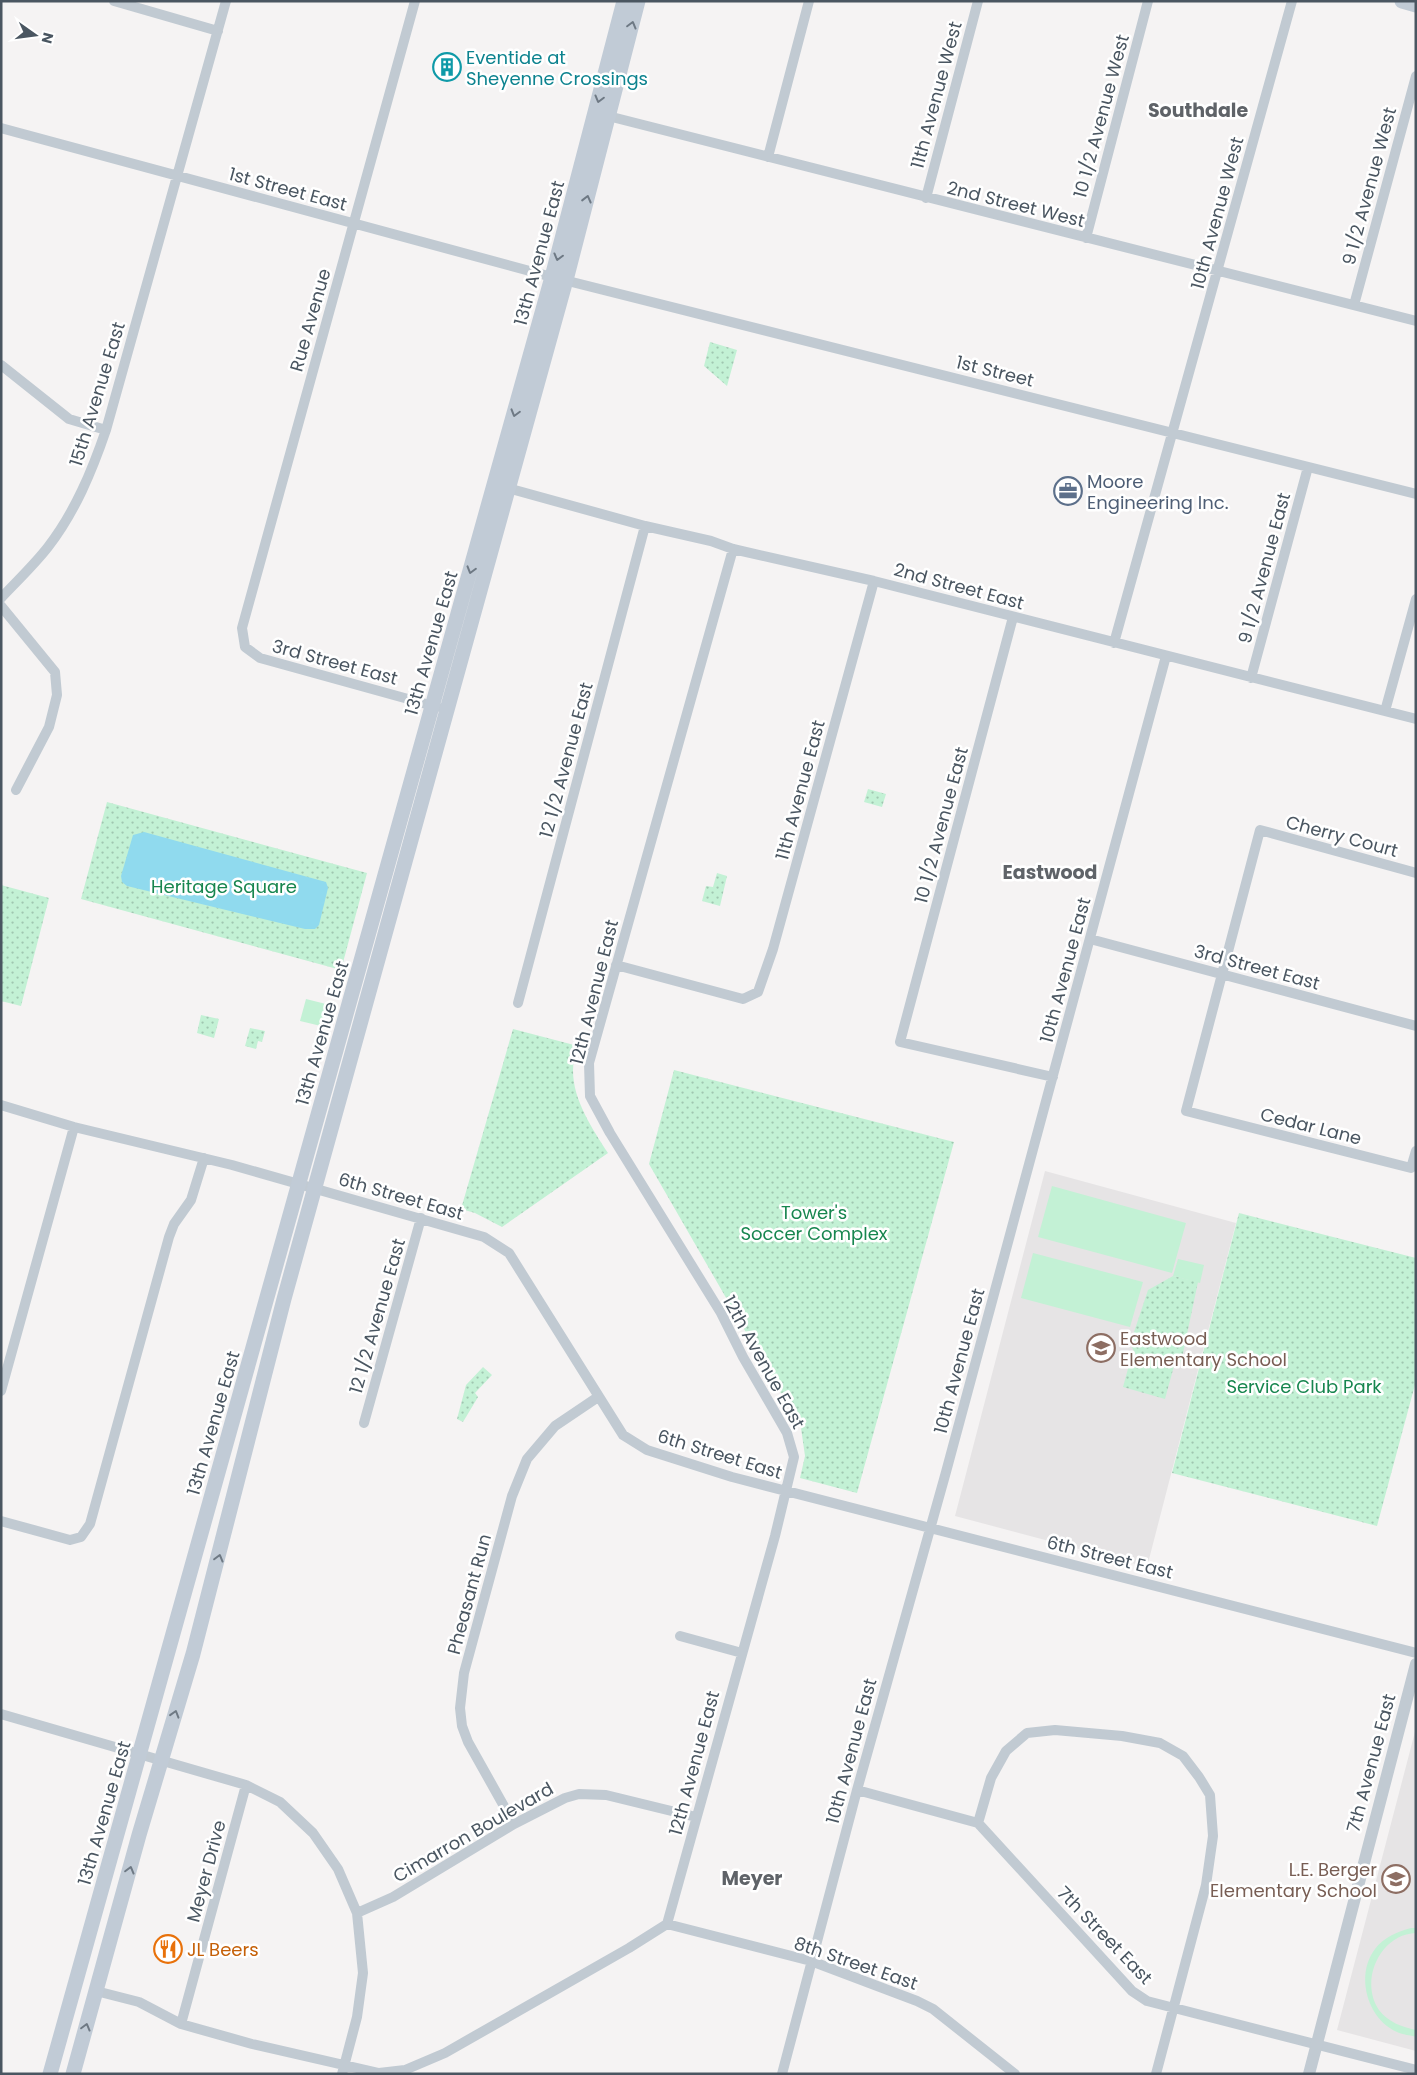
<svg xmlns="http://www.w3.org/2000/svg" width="1417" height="2075" viewBox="0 0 1417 2075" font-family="Poppins,sans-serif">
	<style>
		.education { fill: #e6e4e5 }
		.grass { fill: #c3f1d5 }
		.park { fill: url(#park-dots) }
		.water { fill: #90daee }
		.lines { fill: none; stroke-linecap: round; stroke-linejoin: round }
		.minor { stroke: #c1cad2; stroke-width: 10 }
		.tertiary { stroke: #c1cad2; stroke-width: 12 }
		.secondary { stroke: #c1cbd6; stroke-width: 15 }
		.oneway { stroke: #6e7984 }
		.labels { text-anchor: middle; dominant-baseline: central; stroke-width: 5; stroke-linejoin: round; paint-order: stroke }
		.culture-label { font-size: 18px; fill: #0d838f; stroke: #fff; text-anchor: start }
		.street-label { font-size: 18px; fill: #4a5661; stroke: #fff }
		.service-label { font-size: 18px; fill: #4e5e75; stroke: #fff; text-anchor: start }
		.park-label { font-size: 18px; fill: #17864f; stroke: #fff }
		.education-label { font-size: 18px; fill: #785e54; stroke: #fff; text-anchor: start }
		.food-label { font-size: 18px; fill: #c56008; stroke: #fff; text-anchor: start }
		.neighbourhood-label { font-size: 19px; font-weight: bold; fill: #5f6368; stroke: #fff }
	</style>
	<defs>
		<pattern id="park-dots" width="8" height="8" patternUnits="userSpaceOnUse" patternTransform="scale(1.25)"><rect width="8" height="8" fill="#c3f1d5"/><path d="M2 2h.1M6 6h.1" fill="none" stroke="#a0c6b0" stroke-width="1.8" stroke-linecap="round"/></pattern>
	</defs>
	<rect width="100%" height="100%" fill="#f5f3f3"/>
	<path class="education" d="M1045,1171L1236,1223L1147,1567L955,1516Z
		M1416,1728V2051L1337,2030Z"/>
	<path class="grass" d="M306,999L326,1004L321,1026L300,1021Z
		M1052,1186L1186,1223L1172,1273L1038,1237Z
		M1033,1253L1143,1282L1130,1327L1021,1298Z
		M1178,1259L1204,1265L1200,1283L1173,1276Z
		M1411,1928H1416V1933C1380,1934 1359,1981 1379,2010C1388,2022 1402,2027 1416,2030V2037C1410,2035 1403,2035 1397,2032C1367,2019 1355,1975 1375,1949C1384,1937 1397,1932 1411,1928Z"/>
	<path class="park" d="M710,342L737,350L727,386L704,366Z
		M868,789L886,794L882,807L864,802Z
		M107,802L367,873L341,970L81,899Z
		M717,873L727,876L720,906L702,901L706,886L713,887Z
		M1,885L49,898L21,1006L1,1001Z
		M201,1015L219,1019L214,1038L197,1033Z
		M250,1028L265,1031L262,1042L258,1041L256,1049L245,1046Z
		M513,1029L578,1046C562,1084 588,1122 608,1153L502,1227L475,1213L461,1209Z
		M674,1070L954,1142L857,1493L800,1478L805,1456L801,1428L649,1164Z
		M1239,1213L1416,1258V1381L1377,1526L1172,1473Z
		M1173,1276L1198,1282L1182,1358L1179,1366H1174L1165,1399L1123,1387L1132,1354L1136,1355L1130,1344L1148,1290Z
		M483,1367L492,1375L475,1393L478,1397L463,1422L457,1419L466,1385Z"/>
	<path class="water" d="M144,832L326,882L328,888L319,925L315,929H305L127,886L122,882L121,876L133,835Z"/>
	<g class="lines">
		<path class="minor" d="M114,1L218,31
			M415,1L242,628L245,647L260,658L437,707
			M608,116L1416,321
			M1,128L552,277L1416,494
			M768,157L809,1
			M926,198L978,1
			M1086,238L1148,1
			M1354,305L1416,76
			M1,365L69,419L106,430
			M504,487L645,526L711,541L733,549L874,581L1416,719
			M1,598C17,581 34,565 48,547C75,512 92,471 106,430L226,1
			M1,606L55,672L57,695L49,727L16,790
			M1013,617L900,1042L1053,1077
			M1114,643L1292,1
			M1251,678L1308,467
			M1385,711L1416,599
			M1416,873L1260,830L1186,1111L1411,1168L1416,1151
			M1090,939L1416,1026
			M616,965L743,999L758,992L773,949L874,581
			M518,1003L645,526
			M1,1105L74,1127L232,1165L484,1237L509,1253L623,1435L647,1450L732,1477L1416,1653
			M1,1391L74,1127
			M364,1423L421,1218
			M1,1521L70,1540L81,1537L90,1524L169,1237L174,1224L191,1200L204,1158
			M680,1636L742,1653
			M1,1714L246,1785L280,1802L313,1833L338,1869L357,1913L363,1973L357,2017L342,2074
			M857,1790L978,1823L1132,1991L1147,2001L1416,2070
			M978,1823L991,1778L1006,1751L1027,1733L1055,1730L1122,1736L1160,1743L1183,1756L1199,1777L1210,1795L1213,1836L1206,1885L1156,2074
			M514,1824L468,1742L462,1726L460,1708L464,1673L512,1496L527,1459L555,1426L598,1397
			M357,1913L393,1897L514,1824L565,1798L579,1794L606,1795L696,1817
			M667,1924L811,1961L917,2001L933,2009L1015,2074
			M96,1991L139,2002L181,2024L252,2044L379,2073L405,2070L445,2053L629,1948L667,1924L775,1536L794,1457L787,1433L743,1357L721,1313L610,1133L590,1096L589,1063L733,549
			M181,2024L246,1785
			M782,2074L857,1790L946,1472L1166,656"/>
		<path class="tertiary" d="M1309,2074L1416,1664"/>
		<path class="secondary" d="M1402,1L1416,5
			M50,2074L552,277L624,1
			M73,2074L139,1835L193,1654L284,1299L566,280L638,1"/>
	</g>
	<defs><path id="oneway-chevron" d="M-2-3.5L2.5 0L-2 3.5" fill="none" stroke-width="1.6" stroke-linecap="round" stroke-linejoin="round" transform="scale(1.25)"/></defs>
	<g class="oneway">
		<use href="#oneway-chevron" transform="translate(632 25) rotate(-75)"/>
		<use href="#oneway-chevron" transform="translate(599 99) rotate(105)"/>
		<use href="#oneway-chevron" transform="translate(587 199) rotate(-76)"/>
		<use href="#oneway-chevron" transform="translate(558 257) rotate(105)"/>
		<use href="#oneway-chevron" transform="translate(515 413) rotate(106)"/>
		<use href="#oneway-chevron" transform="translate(471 570) rotate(106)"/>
		<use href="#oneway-chevron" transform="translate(219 1558) rotate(-75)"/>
		<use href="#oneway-chevron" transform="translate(175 1714) rotate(-73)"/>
		<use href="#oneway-chevron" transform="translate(130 1870) rotate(-75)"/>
		<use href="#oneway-chevron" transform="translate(86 2027) rotate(-75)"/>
	</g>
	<defs>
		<symbol id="building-ring" viewBox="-11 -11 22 22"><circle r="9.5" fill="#fff" stroke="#0f9aa8" stroke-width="1.5"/><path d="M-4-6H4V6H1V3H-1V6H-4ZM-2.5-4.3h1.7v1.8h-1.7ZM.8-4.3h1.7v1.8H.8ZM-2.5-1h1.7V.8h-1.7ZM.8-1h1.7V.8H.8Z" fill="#0f9aa8"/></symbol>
		<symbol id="office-ring" viewBox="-11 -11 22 22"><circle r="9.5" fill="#fff" stroke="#5c6f8a" stroke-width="1.5"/><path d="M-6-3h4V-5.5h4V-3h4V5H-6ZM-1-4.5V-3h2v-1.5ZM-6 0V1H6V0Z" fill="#5c6f8a"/></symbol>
		<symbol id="school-ring" viewBox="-11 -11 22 22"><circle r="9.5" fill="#fff" stroke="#8d6e63" stroke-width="1.5"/><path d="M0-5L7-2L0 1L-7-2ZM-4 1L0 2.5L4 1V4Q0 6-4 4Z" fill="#8d6e63"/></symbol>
		<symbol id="restaurant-ring" viewBox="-11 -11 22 22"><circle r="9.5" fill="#fff" stroke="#e8710a" stroke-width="1.5"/><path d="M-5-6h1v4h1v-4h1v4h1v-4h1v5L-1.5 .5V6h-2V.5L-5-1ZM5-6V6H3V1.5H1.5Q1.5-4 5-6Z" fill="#e8710a"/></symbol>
	</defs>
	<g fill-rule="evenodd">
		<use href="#building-ring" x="431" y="51" width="32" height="32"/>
		<use href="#office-ring" x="1052" y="475" width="32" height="32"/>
		<use href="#school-ring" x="1085" y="1332" width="32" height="32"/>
		<use href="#school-ring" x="1380" y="1863" width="32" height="32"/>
		<use href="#restaurant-ring" x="152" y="1933" width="32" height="32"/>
	</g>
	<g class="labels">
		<g class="culture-label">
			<text x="466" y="57">Eventide at<tspan x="466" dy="21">Sheyenne Crossings</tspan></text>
		</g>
		<g class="street-label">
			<text transform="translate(936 95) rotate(-75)">11th Avenue West</text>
			<text transform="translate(1101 116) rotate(-75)">10 1/2 Avenue West</text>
			<text transform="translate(1369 186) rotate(-75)">9 1/2 Avenue West</text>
			<text transform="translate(288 189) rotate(15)">1st Street East</text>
			<text transform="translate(1016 204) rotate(14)">2nd Street West</text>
			<text transform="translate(1217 213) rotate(-75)">10th Avenue West</text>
			<text transform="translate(539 253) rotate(-75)">13th Avenue East</text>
			<text transform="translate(310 320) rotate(-74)">Rue Avenue</text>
			<text transform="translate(995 371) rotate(14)">1st Street</text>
			<text transform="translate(97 394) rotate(-73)">15th Avenue East</text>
			<text transform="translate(1264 568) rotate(-75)">9 1/2 Avenue East</text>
			<text transform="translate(959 586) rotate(15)">2nd Street East</text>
			<text transform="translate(431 643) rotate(-74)">13th Avenue East</text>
			<text transform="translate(335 662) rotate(15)">3rd Street East</text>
			<text transform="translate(566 760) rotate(-75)">12 1/2 Avenue East</text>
			<text transform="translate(800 790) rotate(-75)">11th Avenue East</text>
			<text transform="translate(941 825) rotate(-75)">10 1/2 Avenue East</text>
			<text transform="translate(1342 836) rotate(15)">Cherry Court</text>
			<text transform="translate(1257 967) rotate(15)">3rd Street East</text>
			<text transform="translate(1065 970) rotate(-75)">10th Avenue East</text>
			<text transform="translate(594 992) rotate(-76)">12th Avenue East</text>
			<text transform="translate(322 1033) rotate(-74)">13th Avenue East</text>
			<text transform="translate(1311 1126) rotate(14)">Cedar Lane</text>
			<text transform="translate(401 1196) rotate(16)">6th Street East</text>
			<text transform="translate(377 1316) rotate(-74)">12 1/2 Avenue East</text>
			<text transform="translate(959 1361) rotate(-75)">10th Avenue East</text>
			<text transform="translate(764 1362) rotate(61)">12th Avenue East</text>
			<text transform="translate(213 1423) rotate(-74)">13th Avenue East</text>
			<text transform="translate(720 1454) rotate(17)">6th Street East</text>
			<text transform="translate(1110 1557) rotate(14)">6th Street East</text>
			<text transform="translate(469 1594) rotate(-75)">Pheasant Run</text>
			<text transform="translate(851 1751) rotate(-75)">10th Avenue East</text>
			<text transform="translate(694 1763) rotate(-75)">12th Avenue East</text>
			<text transform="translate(1371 1763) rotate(-75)">7th Avenue East</text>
			<text transform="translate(104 1813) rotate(-74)">13th Avenue East</text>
			<text transform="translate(473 1832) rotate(-30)">Cimarron Boulevard</text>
			<text transform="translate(206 1871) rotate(-75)">Meyer Drive</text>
			<text transform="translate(1105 1935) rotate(46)">7th Street East</text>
			<text transform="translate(856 1963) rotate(19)">8th Street East</text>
		</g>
		<g class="service-label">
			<text x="1087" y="481">Moore<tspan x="1087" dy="21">Engineering Inc.</tspan></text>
		</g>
		<g class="park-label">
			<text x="224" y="886">Heritage Square</text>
			<text x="814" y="1212">Tower's<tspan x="814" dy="21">Soccer Complex</tspan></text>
			<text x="1304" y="1386">Service Club Park</text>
		</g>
		<g class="education-label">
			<text x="1120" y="1338">Eastwood<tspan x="1120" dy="21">Elementary School</tspan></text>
			<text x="1377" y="1869" text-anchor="end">L.E. Berger<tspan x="1377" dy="21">Elementary School</tspan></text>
		</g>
		<g class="food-label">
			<text x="187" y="1949">JL Beers</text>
		</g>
		<g class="neighbourhood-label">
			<text x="1198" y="110">Southdale</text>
			<text x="1050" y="872">Eastwood</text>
			<text x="752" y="1878">Meyer</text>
		</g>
	</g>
	<rect width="1417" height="2075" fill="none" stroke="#4a5661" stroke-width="5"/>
	<g transform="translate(35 35) rotate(104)" stroke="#ffffff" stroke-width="4" paint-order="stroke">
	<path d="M0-4L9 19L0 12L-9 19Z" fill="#4a5661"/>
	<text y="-8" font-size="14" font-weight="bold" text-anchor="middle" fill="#4a5661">N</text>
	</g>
</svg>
